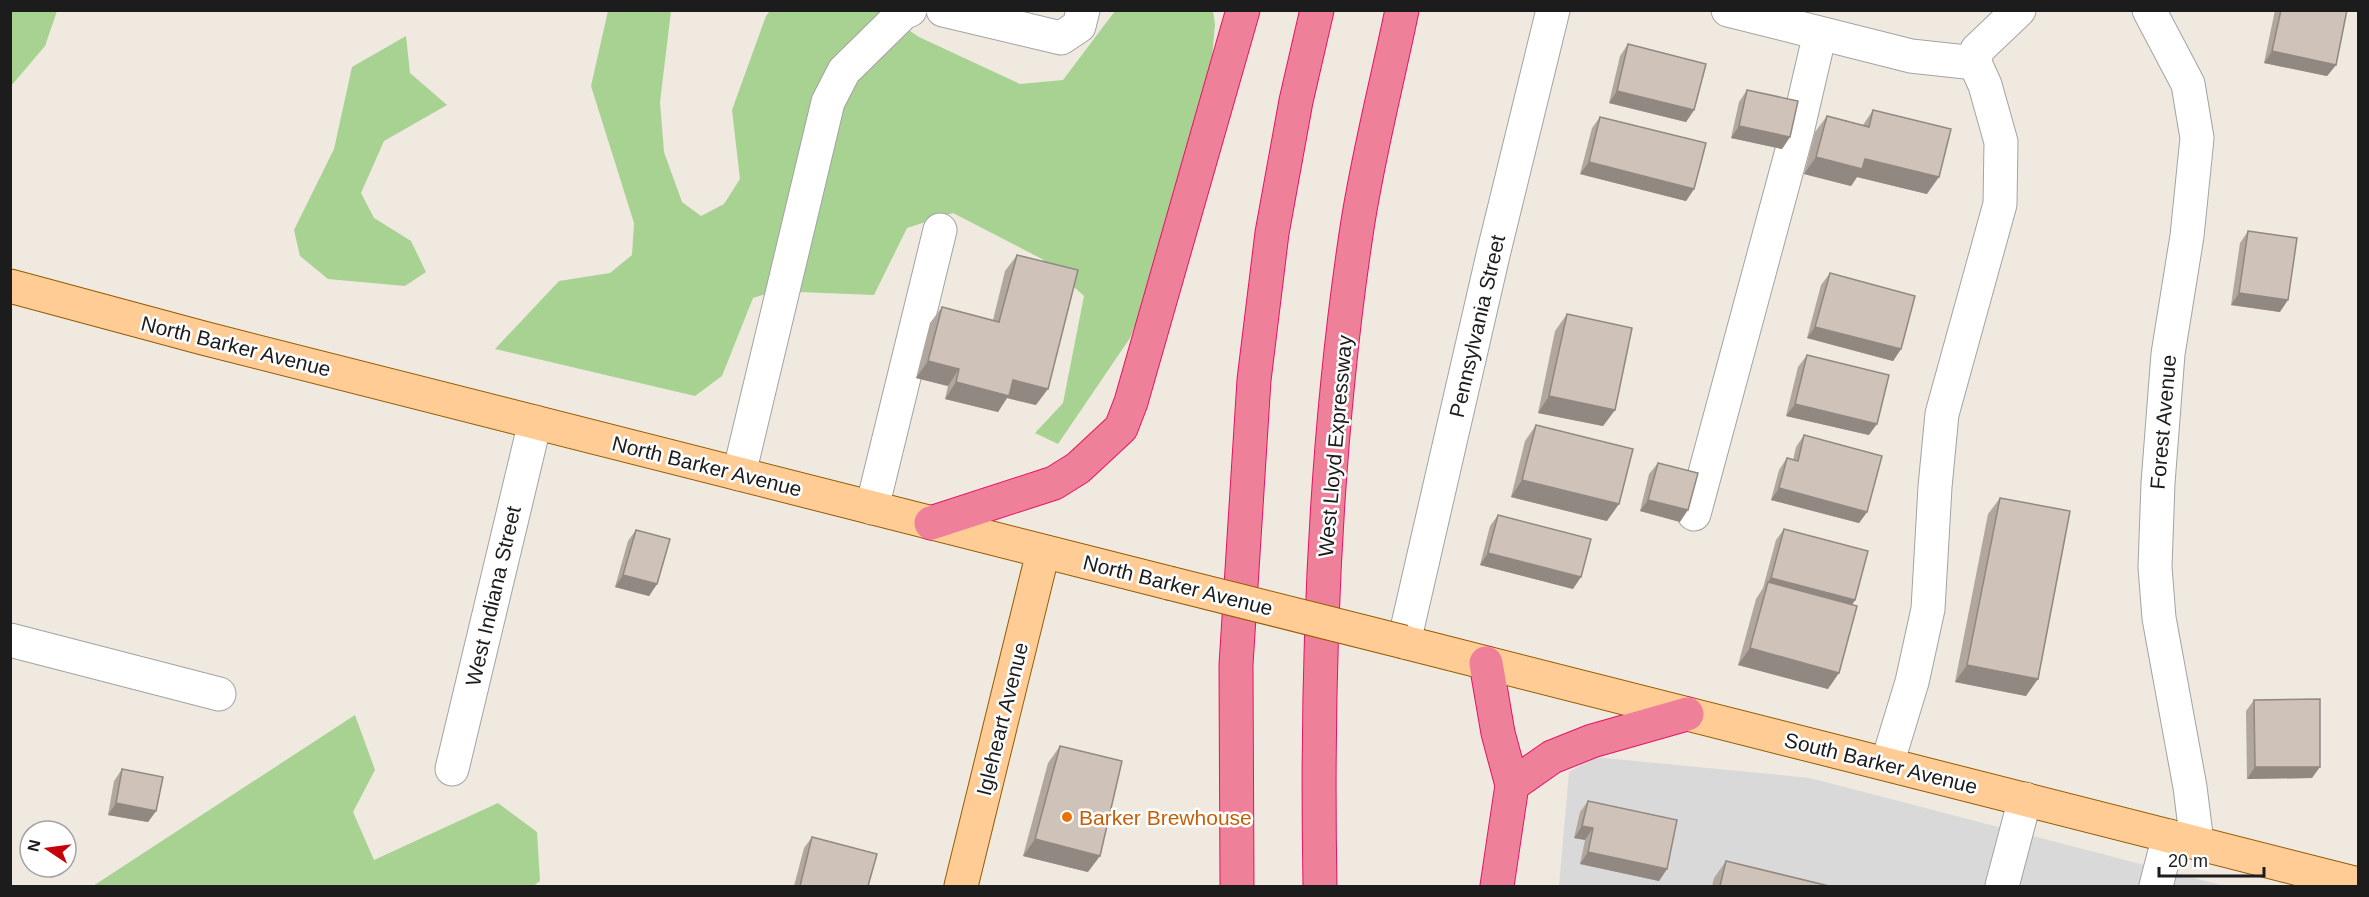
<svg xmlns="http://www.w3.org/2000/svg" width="2369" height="897" font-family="Helvetica,sans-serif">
  <rect width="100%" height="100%" fill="#efe9e0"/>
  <!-- residential -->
  <path fill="#dad9d9" d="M 1595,757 L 1810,778 L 2225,886 L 1559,886 L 1569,772 Z"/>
  <!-- forest -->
  <path fill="#a7d291" d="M 11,10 L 57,11 L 45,46 L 11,86 Z
    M 608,11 L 671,11 L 660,102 L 664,152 L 682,202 L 701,216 L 724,204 L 740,179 L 732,110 L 766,16 L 770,11 L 880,11 L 919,37 L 1020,84 L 1063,80 L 1115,11 L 1213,11 L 1215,24 L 1209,91 L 1165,253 L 1130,338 L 1058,444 L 1035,433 L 1063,403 L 1084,296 L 1042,259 L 953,213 L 907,228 L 874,295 L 775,291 L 753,298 L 722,376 L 695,396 L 495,349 L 559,281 L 610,273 L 632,255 L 634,223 L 591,86 Z
    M 406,36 L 410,73 L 447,105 L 384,141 L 361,193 L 374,218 L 411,241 L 426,272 L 405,286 L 328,279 L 300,256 L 294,230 L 334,149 L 352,67 Z
    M 355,715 L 375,770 L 353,812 L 374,860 L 498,803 L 537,832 L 540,881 L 533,886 L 93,886 Z"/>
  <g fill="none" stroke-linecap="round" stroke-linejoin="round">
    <!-- minor casing -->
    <g stroke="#a3a3a3" stroke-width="35">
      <path id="minor" d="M 943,10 L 1061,38 L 1079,26 L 1083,10
        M 1728,10 L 1911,56 L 1975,63
        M 2149,10 L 2188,84 L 2197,138 L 2187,236 L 2168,354 L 2158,483 L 2155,567 L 2159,618 L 2190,787 L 2197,843
        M 739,474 L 828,102 L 844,71 L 903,13 L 910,10
        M 872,508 L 940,230
        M 1694,514 L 1797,132 L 1820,33
        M 10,640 L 219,694
        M 1404,642 L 1493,255 L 1553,10
        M 1887,764 L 1912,682 L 1928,609 L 1935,487 L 1942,414 L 2000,204 L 2001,142 L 1985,85 L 1975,63 L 1977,50 L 2019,10
        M 452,769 L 535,422
        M 2002,886 L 2025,799
        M 2156,886 L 2169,836"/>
    </g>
    <!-- major casing -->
    <g stroke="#945b00" stroke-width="35">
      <path id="major" d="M 10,286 L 203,338 L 1169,583
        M 1404,642 L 2358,884
        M 961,886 L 1043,552"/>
    </g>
    <!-- highway casing -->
    <g stroke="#e71367" stroke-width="35">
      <path id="highway" d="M 931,523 L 1054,483 L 1078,468 L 1121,428 L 1131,402 L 1243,10
        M 1486,663 L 1498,733 L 1512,785 L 1497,886
        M 1512,785 L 1552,757 L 1592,741 L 1687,714
        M 1237,886 L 1236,665 L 1254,380 L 1272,233 L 1296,101 L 1317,10
        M 1320,886 C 1316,667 1324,445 1357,228 C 1368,155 1387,83 1402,10"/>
    </g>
    <!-- minor -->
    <use href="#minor" stroke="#fff" stroke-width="33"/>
    <!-- major -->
    <use href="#major" stroke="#ffcc95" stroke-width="33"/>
    <!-- highway -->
    <use href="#highway" stroke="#ee809a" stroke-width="33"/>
    <!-- major-bridge casing -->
    <g stroke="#945b00" stroke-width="35" stroke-linecap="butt">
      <path id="major-bridge" d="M 1169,583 L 1404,642"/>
    </g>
    <!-- major-bridge -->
    <use href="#major-bridge" stroke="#ffcc95" stroke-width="33"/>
  </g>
  <!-- wall -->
  <path fill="#b2a79f" d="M 2275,10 L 2347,10 L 2336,65 L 2327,76 L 2264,63 Z
    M 1628,44 L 1694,110 L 1686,122 L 1609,103 L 1620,56 Z
    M 1747,90 L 1790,137 L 1782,149 L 1731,138 L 1739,102 Z
    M 1873,110 L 1927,194 L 1857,177 L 1851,186 L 1804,174 L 1815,132 L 1827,116 L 1863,125 Z
    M 1600,117 L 1694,189 L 1686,201 L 1580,174 L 1592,128 Z
    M 2248,231 L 2280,312 L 2231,305 L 2240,243 Z
    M 1017,255 L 1036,405 L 1007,398 L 998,412 L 945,399 L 948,386 L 916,378 L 930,323 L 942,307 L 993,320 L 1005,271 Z
    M 1830,273 L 1901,349 L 1893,361 L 1807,338 L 1821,285 Z
    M 1567,314 L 1615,410 L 1603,426 L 1538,413 L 1555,331 Z
    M 1807,355 L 1869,435 L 1786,416 L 1798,367 Z
    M 1536,425 L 1607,521 L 1511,497 L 1525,441 Z
    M 1804,435 L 1867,512 L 1859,523 L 1771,500 L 1779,470 L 1787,458 L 1793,460 L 1796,447 Z
    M 1658,463 L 1680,522 L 1640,511 L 1649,474 Z
    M 2000,498 L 2026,696 L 1955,682 L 1988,514 Z
    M 1498,515 L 1573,589 L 1480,565 L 1490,526 Z
    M 1784,529 L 1855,600 L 1852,605 L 1828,689 L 1738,665 L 1756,599 L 1763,588 L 1776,540 Z
    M 636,530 L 657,584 L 649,596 L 615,587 L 628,541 Z
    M 2254,700 L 2312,778 L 2247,779 L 2246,711 Z
    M 1060,746 L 1088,872 L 1023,856 L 1048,763 Z
    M 122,769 L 156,811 L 148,822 L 108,815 L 114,781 Z
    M 1588,801 L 1667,869 L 1659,881 L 1580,864 L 1585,840 L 1574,838 L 1580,812 Z
    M 812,837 L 868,886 L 794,886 L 804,848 Z
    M 1726,861 L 1829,886 L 1712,886 L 1714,878 Z"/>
  <!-- shaded-wall -->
  <path fill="#918882" d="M 2272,51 L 2336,65 L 2327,76 L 2264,63 Z
    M 1617,91 L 1694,110 L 1686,122 L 1609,103 Z
    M 1739,126 L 1790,137 L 1782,149 L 1731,138 Z
    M 1816,157 L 1865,159 L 1939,177 L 1927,194 L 1857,177 L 1851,186 L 1804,174 Z
    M 1589,162 L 1694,189 L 1686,201 L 1580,174 Z
    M 2239,293 L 2288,300 L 2280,312 L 2231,305 Z
    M 1815,327 L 1901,349 L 1893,361 L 1807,338 Z
    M 928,361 L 959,369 L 948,386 L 916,378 Z
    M 1013,380 L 1048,389 L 1036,405 L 1007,398 L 998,412 L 945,399 L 956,382 Z
    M 1549,396 L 1615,410 L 1603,426 L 1538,413 Z
    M 1795,404 L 1877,424 L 1869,435 L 1786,416 Z
    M 1522,480 L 1619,504 L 1607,521 L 1511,497 Z
    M 1779,488 L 1867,512 L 1859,523 L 1771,500 Z
    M 1648,500 L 1688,510 L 1680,522 L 1640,511 Z
    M 1488,553 L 1581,577 L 1573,589 L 1480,565 Z
    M 623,575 L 657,584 L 649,596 L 615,587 Z
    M 1771,578 L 1855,600 L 1847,612 L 1767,583 Z
    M 1750,648 L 1839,673 L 1828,689 L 1738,665 Z
    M 1967,665 L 2038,679 L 2026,696 L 1955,682 Z
    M 2255,767 L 2320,767 L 2312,778 L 2247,779 Z
    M 116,803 L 156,811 L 148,822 L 108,815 Z
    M 1582,826 L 1593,828 L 1585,840 L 1574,838 Z
    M 1035,839 L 1100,856 L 1088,872 L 1023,856 Z
    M 1588,852 L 1667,869 L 1659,881 L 1580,864 Z"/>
  <!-- building -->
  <path fill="#cfc2b9" stroke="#918882" stroke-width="1.5" d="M 2281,10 L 2347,10 L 2336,65 L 2272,51 Z
    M 1628,44 L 1706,64 L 1694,110 L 1617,91 Z
    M 1747,90 L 1798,101 L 1790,137 L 1739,126 Z
    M 1873,110 L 1951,129 L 1939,177 L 1865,159 L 1862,169 L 1816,157 L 1827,116 L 1869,127 Z
    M 1600,117 L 1706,143 L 1694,189 L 1589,162 Z
    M 2248,231 L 2297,238 L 2288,300 L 2239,293 Z
    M 1017,255 L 1078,270 L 1048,389 L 1013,380 L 1009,396 L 956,382 L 959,369 L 928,361 L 942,307 L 999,322 Z
    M 1830,273 L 1915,296 L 1901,349 L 1815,327 Z
    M 1567,314 L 1632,328 L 1615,410 L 1549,396 Z
    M 1807,355 L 1889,375 L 1877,424 L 1795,404 Z
    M 1536,425 L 1633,449 L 1619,504 L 1522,480 Z
    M 1804,435 L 1882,456 L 1867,512 L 1779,488 L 1787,458 L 1798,461 Z
    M 1658,463 L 1698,473 L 1688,510 L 1648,500 Z
    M 2000,498 L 2070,511 L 2038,679 L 1967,665 Z
    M 1498,515 L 1591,539 L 1581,577 L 1488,553 Z
    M 1784,529 L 1868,551 L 1855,600 L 1771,578 Z
    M 636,530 L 670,539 L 657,584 L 623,575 Z
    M 1768,582 L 1857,606 L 1839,673 L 1750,648 Z
    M 2320,699 L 2320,767 L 2255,767 L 2254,700 Z
    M 1060,746 L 1122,761 L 1100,856 L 1035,839 Z
    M 122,769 L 163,777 L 156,811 L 116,803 Z
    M 1588,801 L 1677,820 L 1667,869 L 1588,852 L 1593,828 L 1582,826 Z
    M 812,837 L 877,854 L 868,886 L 800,886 Z
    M 1726,861 L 1829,886 L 1720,886 Z"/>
  <!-- markers -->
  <circle fill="#e8710a" stroke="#fff" stroke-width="2" cx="1067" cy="817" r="6"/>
  <g text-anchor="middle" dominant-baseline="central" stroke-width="5" stroke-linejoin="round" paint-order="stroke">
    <!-- street labels -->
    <g font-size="21" fill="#1c1c1c" stroke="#fff">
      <text transform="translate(1477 326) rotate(-77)">Pennsylvania Street</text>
      <text transform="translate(236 346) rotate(14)">North Barker Avenue</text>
      <text transform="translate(2163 422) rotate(-85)">Forest Avenue</text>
      <text transform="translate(1335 446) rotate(-85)">West Lloyd Expressway</text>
      <text transform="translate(707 466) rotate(14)">North Barker Avenue</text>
      <text transform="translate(1178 585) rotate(14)">North Barker Avenue</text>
      <text transform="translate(493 596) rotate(-77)">West Indiana Street</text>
      <text transform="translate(1002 719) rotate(-76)">Igleheart Avenue</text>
      <text transform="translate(1881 763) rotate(14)">South Barker Avenue</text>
    </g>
    <!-- food labels -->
    <g font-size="21" fill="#c56008" stroke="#fff" text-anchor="start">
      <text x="1079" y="817">Barker Brewhouse</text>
    </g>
  </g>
  <!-- border -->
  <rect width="2369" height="897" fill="none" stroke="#1c1c1c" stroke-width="24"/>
  <!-- north arrow -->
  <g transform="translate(48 849) rotate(283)"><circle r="28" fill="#ffffff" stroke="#a4a4a4" stroke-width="1.5"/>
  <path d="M0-4.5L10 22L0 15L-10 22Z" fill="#c8000a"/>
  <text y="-9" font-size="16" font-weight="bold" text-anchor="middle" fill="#1c1c1c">N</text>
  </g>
  <!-- scale -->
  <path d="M2159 867v9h105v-9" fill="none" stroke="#1c1c1c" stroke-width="3"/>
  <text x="2168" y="867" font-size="18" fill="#1c1c1c" stroke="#ffffff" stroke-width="4.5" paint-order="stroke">20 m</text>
</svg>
